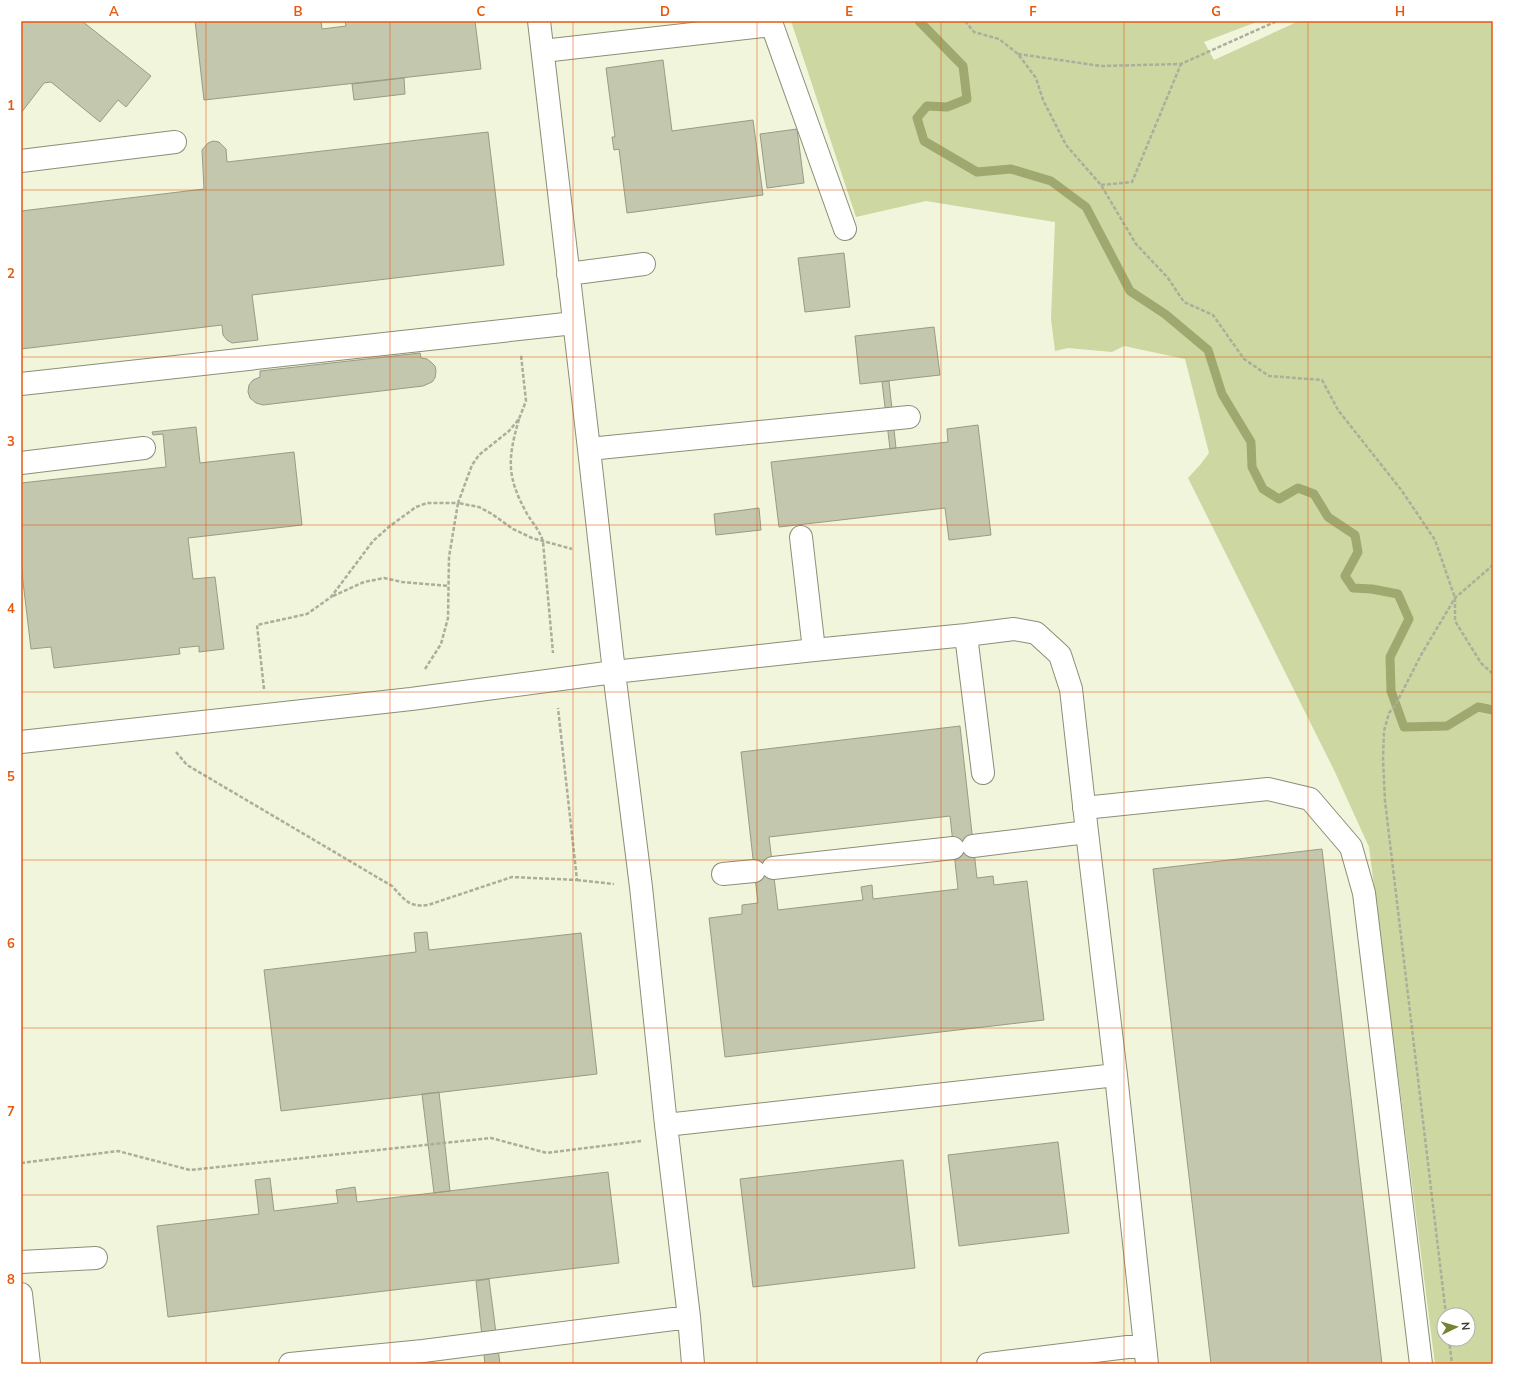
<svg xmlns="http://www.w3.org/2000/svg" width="1514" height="1385" font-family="Mulish,sans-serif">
  <rect width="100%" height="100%" fill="#f0f5dc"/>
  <!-- green -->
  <path fill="#cdd7a2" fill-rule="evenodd" d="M 791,21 L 1259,21 L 1204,42 L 1214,60 L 1299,21 L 1493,21 L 1493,1364 L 1435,1364 L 1369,847 L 1334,770 L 1188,478 L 1200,465 L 1209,453 L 1185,359 L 1124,346 L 1112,352 L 1068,348 L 1055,351 L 1051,319 L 1055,222 L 926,201 L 856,217 ZM 1444,1315 L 1468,1315 L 1468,1339 L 1444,1339 Z"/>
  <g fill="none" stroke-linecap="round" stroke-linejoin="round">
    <!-- stream -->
    <path stroke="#9ea86f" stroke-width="9" d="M 919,21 L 963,66 L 967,99 L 947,107 L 927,106 L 917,118 L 924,141 L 977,172 L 1011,169 L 1051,181 L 1086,207 L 1130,291 L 1165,314 L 1208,350 L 1222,394 L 1251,442 L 1252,467 L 1263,489 L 1279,499 L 1298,488 L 1314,494 L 1328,517 L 1355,535 L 1358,552 L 1345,576 L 1353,588 L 1372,589 L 1398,594 L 1409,619 L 1390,657 L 1391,691 L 1404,727 L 1447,726 L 1478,707 L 1493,710"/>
  </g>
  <!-- building -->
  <path fill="#c2c7ae" stroke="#979c84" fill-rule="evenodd" d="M 21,21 L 82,21 L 151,76 L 126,107 L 118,100 L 100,122 L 51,82 L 44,83 L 21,113 Z
    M 195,21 L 321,21 L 322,29 L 346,26 L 345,21 L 475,21 L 481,69 L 204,100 Z
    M 663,60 L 672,131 L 753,120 L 763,195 L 627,213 L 619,149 L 614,150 L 612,137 L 615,137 L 606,68 Z
    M 404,78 L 405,94 L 354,100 L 352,84 Z
    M 797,129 L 804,183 L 767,188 L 760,134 Z
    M 488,132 L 504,265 L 252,295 L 258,340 L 232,343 L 227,340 L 223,335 L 222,325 L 21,349 L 21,211 L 204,189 L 202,150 L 208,143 L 213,141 L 219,142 L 226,149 L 227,162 Z
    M 844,253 L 850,307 L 805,312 L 798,258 Z
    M 934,327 L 940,375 L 860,384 L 855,336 Z
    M 420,353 L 421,358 L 427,359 L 431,362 L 435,366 L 436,371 L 435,378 L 432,382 L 423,386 L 263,405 L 256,403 L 250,398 L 248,392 L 249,385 L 253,380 L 260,377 L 260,371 Z
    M 889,381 L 896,448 L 890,449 L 882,382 Z
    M 978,425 L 991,535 L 949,540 L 945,508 L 779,527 L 771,462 L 948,442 L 947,429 Z
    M 196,427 L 200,463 L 294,452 L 302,525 L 188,538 L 193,579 L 215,577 L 224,649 L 199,652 L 199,646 L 179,648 L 180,654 L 54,668 L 51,647 L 31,649 L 21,565 L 21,483 L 166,467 L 163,434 L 153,435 L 152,432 Z
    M 759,508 L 761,530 L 716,535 L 714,514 Z
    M 960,726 L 977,878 L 993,876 L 994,885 L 1027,881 L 1044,1020 L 725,1057 L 709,918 L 742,914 L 742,905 L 758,903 L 741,752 ZM 950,816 L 958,889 L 873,899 L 872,885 L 861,887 L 863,900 L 778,910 L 769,837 Z
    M 1322,849 L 1382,1364 L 1211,1364 L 1153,869 Z
    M 427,932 L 429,950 L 581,933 L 597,1074 L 281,1111 L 264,970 L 416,952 L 414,933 Z
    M 439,1092 L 450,1191 L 434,1193 L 422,1094 Z
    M 1058,1142 L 1069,1233 L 959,1246 L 948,1155 Z
    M 903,1160 L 915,1268 L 753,1287 L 740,1179 Z
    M 608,1172 L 619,1263 L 168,1317 L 157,1226 L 259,1214 L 255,1180 L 270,1178 L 274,1211 L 338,1203 L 336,1190 L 355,1187 L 357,1202 Z
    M 489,1279 L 500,1364 L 485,1364 L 476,1281 Z"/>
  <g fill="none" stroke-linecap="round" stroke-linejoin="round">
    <!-- minor casing -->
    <g stroke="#8a8f77" stroke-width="24">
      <path id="minor" d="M 539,21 L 589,449 L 909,417
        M 543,51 L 772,25 L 845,229
        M 21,161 L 175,142
        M 568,274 L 644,264
        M 21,384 L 574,323
        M 589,449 L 614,672 L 641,887 L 666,1125 L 689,1317 L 693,1364
        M 21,463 L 144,448
        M 801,537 L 814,650
        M 966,635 L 983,773
        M 21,742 L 411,699 L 614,672 L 814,650 L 966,635 L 1014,629 L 1036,633 L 1060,655 L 1071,689 L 1087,832 L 1116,1075 L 1147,1364
        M 1084,808 L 1268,789 L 1310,799 L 1351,847 L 1364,893 L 1421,1364
        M 973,846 L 1087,832
        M 773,868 L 953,848
        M 723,874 L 754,871
        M 666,1125 L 1116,1075
        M 21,1262 L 96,1258
        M 21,1294 L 29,1364
        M 290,1364 L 423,1351 L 689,1317
        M 988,1364 L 1144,1345"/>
    </g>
    <!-- path -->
    <path stroke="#aaae9b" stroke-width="2.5" stroke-dasharray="4 2" stroke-linecap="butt" d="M 965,21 L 974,32 L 999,39 L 1018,54 L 1036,78 L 1043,100 L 1066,145 L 1101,185 L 1136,244 L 1168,278 L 1184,302 L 1213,315 L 1244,359 L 1269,376 L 1322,380 L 1338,410 L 1402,491 L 1435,540 L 1455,598 L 1455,621 L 1481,663 L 1493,674
      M 1018,54 L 1101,66 L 1181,64 L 1277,21
      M 1101,185 L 1132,182 L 1181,64
      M 519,419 C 508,458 506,475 526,512 C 532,523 540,530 543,542 L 553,653
      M 333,596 L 364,582 L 384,578 L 402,582 L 449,586
      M 425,669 L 441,644 L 448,618 L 449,557 L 458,503 L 479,507 L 492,514 L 513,529 L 532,538 L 572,549
      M 264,689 L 257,625 L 307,614 L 331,597 L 373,541 L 390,526 L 416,507 L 427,503 L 458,503 L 472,465 L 479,455 L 509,431 L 519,419 L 526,401 L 521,355
      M 176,752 L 187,765 L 392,886 C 404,899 409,908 428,905 L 512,877 L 577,880 L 558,708
      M 577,880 L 614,884
      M 21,1163 L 118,1151 L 190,1170 L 491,1138 L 547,1153 L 641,1141
      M 1446,1315 L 1385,801 L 1383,759 L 1384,731 L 1389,713 L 1396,704 L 1421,655 L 1455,598 L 1493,565
      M 1449,1339 L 1452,1364"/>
    <!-- minor -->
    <use href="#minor" stroke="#fff" stroke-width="22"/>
  </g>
  <!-- grid -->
  <path fill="none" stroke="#e8590c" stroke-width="1" stroke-opacity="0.55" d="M 206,21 L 206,1364M 390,21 L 390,1364M 573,21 L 573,1364M 757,21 L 757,1364M 941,21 L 941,1364M 1124,21 L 1124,1364M 1308,21 L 1308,1364M 21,190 L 1493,190M 21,357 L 1493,357M 21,525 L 1493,525M 21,692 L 1493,692M 21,860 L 1493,860M 21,1028 L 1493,1028M 21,1195 L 1493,1195"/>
  <!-- border -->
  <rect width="1514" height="1385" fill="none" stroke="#ffffff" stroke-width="44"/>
  <!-- north arrow -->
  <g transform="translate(1456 1327) rotate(85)"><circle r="19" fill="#ffffff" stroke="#b0b1ad"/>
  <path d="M0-3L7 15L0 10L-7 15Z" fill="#778330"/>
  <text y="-6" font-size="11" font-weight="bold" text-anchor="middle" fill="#393b31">N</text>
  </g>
  <rect x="22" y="22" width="1470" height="1341" fill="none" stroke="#e8590c" stroke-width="1.5"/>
  <g font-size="13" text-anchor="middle" font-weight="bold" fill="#e8590c">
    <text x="114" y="16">A</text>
    <text x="298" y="16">B</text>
    <text x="481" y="16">C</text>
    <text x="665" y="16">D</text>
    <text x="849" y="16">E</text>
    <text x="1033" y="16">F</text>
    <text x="1216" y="16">G</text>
    <text x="1400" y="16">H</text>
    <text x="11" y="110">1</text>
    <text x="11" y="278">2</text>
    <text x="11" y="446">3</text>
    <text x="11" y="613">4</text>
    <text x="11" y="781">5</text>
    <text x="11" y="948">6</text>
    <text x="11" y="1116">7</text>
    <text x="11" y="1284">8</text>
  </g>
</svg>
